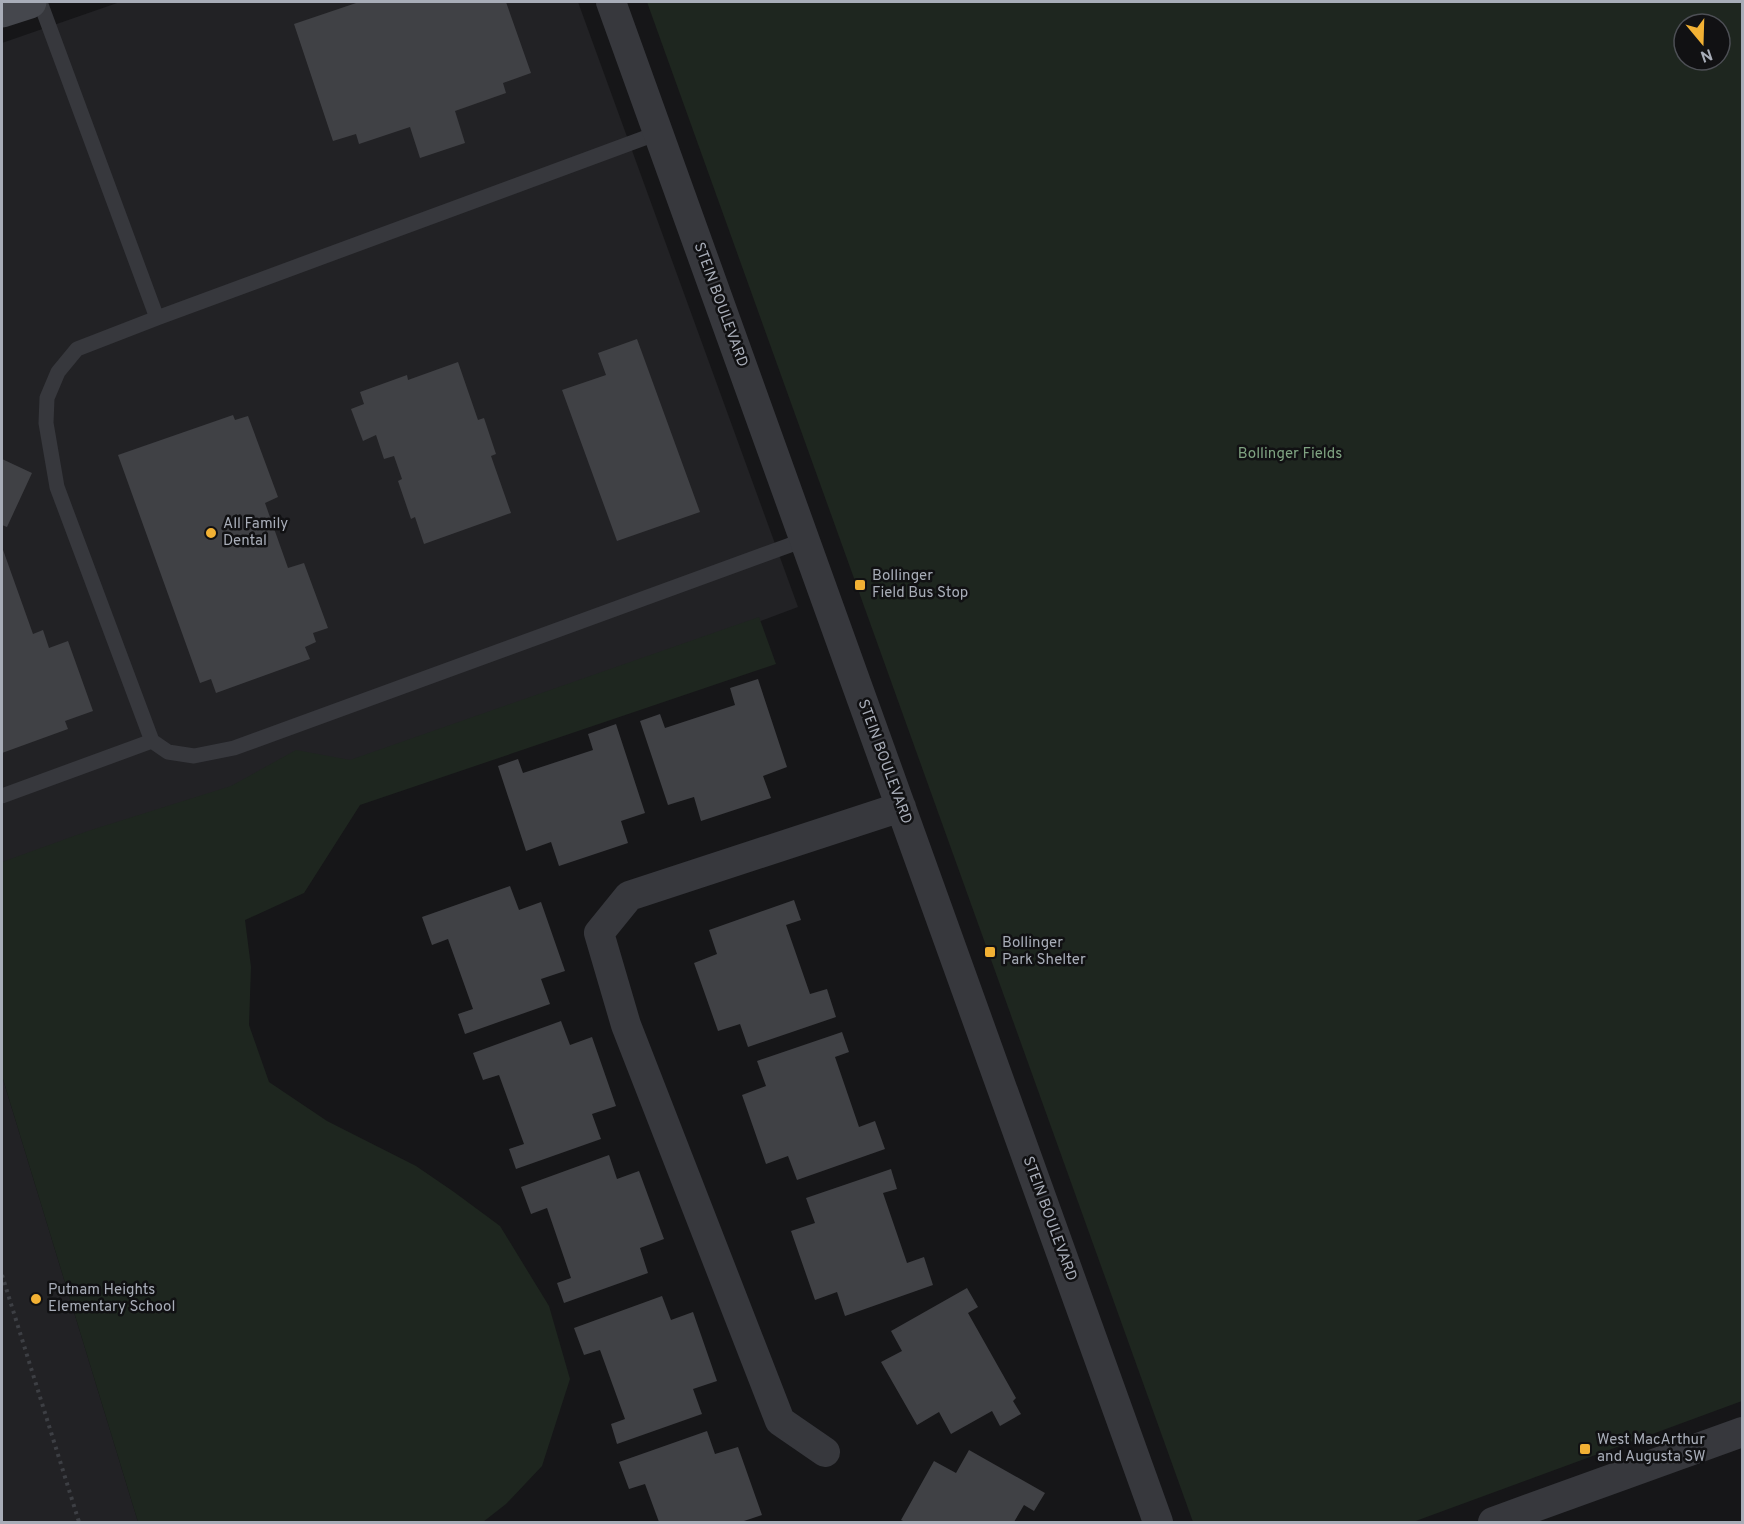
<svg xmlns="http://www.w3.org/2000/svg" width="1744" height="1524" font-family="Overpass,sans-serif">
  <rect width="100%" height="100%" fill="#161618"/>
  <!-- built -->
  <path fill="#222225" d="M 120,2 L 578,2 L 798,607 L 2,905 L 2,43 Z
    M 2,1076 L 138,1522 L 2,1522 Z"/>
  <!-- green -->
  <path fill="#1e261f" fill-rule="evenodd" d="M 647,2 L 1742,2 L 1742,1401 L 1413,1522 L 1193,1522 ZM 1684,24 L 1720,24 L 1720,60 L 1684,60 Z
    M 759,617 L 776,664 L 360,805 L 304,893 L 245,920 L 251,967 L 249,1025 L 269,1082 L 327,1121 L 416,1166 L 454,1192 L 500,1226 L 549,1306 L 570,1379 L 542,1466 L 506,1504 L 483,1522 L 138,1522 L 2,1076 L 2,862 L 88,831 L 231,786 L 296,750 L 350,760 Z"/>
  <!-- building -->
  <path fill="#404145" d="M 359,2 L 506,2 L 531,73 L 503,83 L 506,93 L 455,111 L 465,143 L 420,158 L 410,127 L 359,144 L 356,134 L 333,141 L 294,24 Z
    M 637,339 L 700,512 L 617,541 L 562,390 L 606,375 L 598,353 Z
    M 458,362 L 478,420 L 484,418 L 496,454 L 491,456 L 511,513 L 424,544 L 415,517 L 411,519 L 398,481 L 402,479 L 394,456 L 384,459 L 376,435 L 363,441 L 351,409 L 364,404 L 360,392 L 407,375 L 408,380 Z
    M 233,415 L 235,420 L 248,416 L 278,497 L 265,503 L 288,568 L 304,563 L 328,628 L 313,633 L 316,642 L 305,647 L 310,659 L 216,693 L 211,679 L 200,683 L 118,455 Z
    M 2,459 L 32,473 L 7,527 L 2,525 Z
    M 2,547 L 33,634 L 43,630 L 49,648 L 68,641 L 93,711 L 65,721 L 68,729 L 2,753 Z
    M 758,679 L 787,767 L 763,776 L 771,798 L 701,821 L 694,797 L 668,805 L 640,721 L 660,714 L 665,728 L 735,705 L 730,688 Z
    M 616,724 L 645,813 L 621,821 L 628,843 L 559,866 L 551,842 L 526,851 L 498,766 L 518,759 L 523,773 L 593,750 L 588,734 Z
    M 510,886 L 519,910 L 541,902 L 565,971 L 541,979 L 550,1004 L 465,1034 L 458,1014 L 473,1009 L 448,939 L 432,945 L 422,917 Z
    M 794,900 L 801,920 L 786,925 L 810,994 L 827,989 L 836,1017 L 748,1047 L 740,1024 L 718,1031 L 694,963 L 717,954 L 709,930 Z
    M 561,1021 L 570,1045 L 592,1037 L 616,1106 L 592,1114 L 601,1139 L 516,1169 L 509,1149 L 524,1144 L 499,1075 L 483,1080 L 473,1053 Z
    M 842,1032 L 849,1052 L 835,1057 L 859,1127 L 875,1121 L 885,1149 L 797,1180 L 788,1156 L 766,1164 L 742,1095 L 766,1086 L 757,1061 Z
    M 609,1155 L 617,1179 L 639,1171 L 664,1239 L 640,1248 L 648,1273 L 564,1303 L 557,1283 L 571,1278 L 547,1208 L 531,1214 L 521,1187 Z
    M 891,1169 L 897,1189 L 883,1193 L 907,1263 L 924,1257 L 933,1285 L 845,1316 L 837,1292 L 815,1300 L 791,1231 L 815,1223 L 806,1198 Z
    M 967,1288 L 978,1307 L 968,1313 L 1016,1398 L 1013,1401 L 1021,1414 L 1000,1426 L 992,1411 L 951,1434 L 939,1412 L 917,1425 L 881,1362 L 902,1351 L 891,1331 Z
    M 662,1296 L 671,1320 L 693,1312 L 717,1381 L 693,1389 L 702,1414 L 617,1444 L 611,1424 L 625,1419 L 600,1350 L 584,1355 L 574,1328 Z
    M 707,1431 L 715,1454 L 738,1447 L 762,1515 L 741,1522 L 659,1522 L 645,1484 L 629,1489 L 619,1462 Z
    M 969,1450 L 1045,1493 L 1034,1511 L 1024,1505 L 1014,1522 L 905,1522 L 901,1520 L 934,1461 L 956,1473 Z"/>
  <g fill="none" stroke-linecap="round" stroke-linejoin="round">
    <!-- path -->
    <path stroke="#3d3f44" stroke-width="4" stroke-dasharray="3 4.5" stroke-linecap="butt" d="M 2,1275 L 79,1522"/>
    <!-- lane -->
    <path stroke="#37383d" stroke-width="15" d="M 40,2 L 157,318 L 658,133
      M 157,318 L 77,349 L 58,372 L 47,398 L 46,423 L 57,487 L 152,741 L 168,752 L 194,756 L 234,748 L 804,540
      M 2,796 L 152,741"/>
    <!-- street -->
    <path stroke="#37383d" stroke-width="30" d="M 611,2 L 1158,1522
      M 825,1452 L 780,1421 L 626,1025 L 599,933 L 629,896 L 901,807
      M 1493,1522 L 1742,1432"/>
    <!-- secondary -->
    <path stroke="#45474d" stroke-width="33" d="M 2,11 L 30,2"/>
  </g>
  <!-- markers -->
  <g fill="#f2b134" stroke="#111113" stroke-width="2">
    <circle cx="211" cy="533" r="6"/>
    <rect x="854" y="579" width="12" height="12" rx="3"/>
    <rect x="984" y="946" width="12" height="12" rx="3"/>
    <circle cx="36" cy="1299" r="6"/>
    <rect x="1579" y="1443" width="12" height="12" rx="3"/>
  </g>
  <g text-anchor="middle" dominant-baseline="central" stroke-width="5" stroke-linejoin="round" paint-order="stroke">
    <!-- street labels -->
    <g font-size="15" fill="#a8adb8" stroke="#111113">
      <text transform="translate(720 305) rotate(70)">STEIN BOULEVARD</text>
      <text transform="translate(884 762) rotate(70)">STEIN BOULEVARD</text>
      <text transform="translate(1049 1219) rotate(70)">STEIN BOULEVARD</text>
    </g>
    <!-- park labels -->
    <g font-size="15" fill="#7fa381" stroke="#111113">
      <text x="1290" y="454">Bollinger Fields</text>
    </g>
    <!-- poi labels -->
    <g font-size="15" fill="#a8adb8" stroke="#111113" text-anchor="start">
      <text x="223" y="524">All Family<tspan x="223" dy="17">Dental</tspan></text>
      <text x="872" y="576">Bollinger<tspan x="872" dy="17">Field Bus Stop</tspan></text>
      <text x="1002" y="943">Bollinger<tspan x="1002" dy="17">Park Shelter</tspan></text>
      <text x="48" y="1290">Putnam Heights<tspan x="48" dy="17">Elementary School</tspan></text>
      <text x="1597" y="1440">West MacArthur<tspan x="1597" dy="17">and Augusta SW</tspan></text>
    </g>
  </g>
  <!-- border -->
  <rect width="1744" height="1524" fill="none" stroke="#a8adb8" stroke-width="6"/>
  <!-- north arrow -->
  <g transform="translate(1702 42) rotate(161)"><circle r="28" fill="#111113" stroke="#4d4f55" stroke-width="1.5"/>
  <path d="M0-4.5L10 22L0 15L-10 22Z" fill="#f2b134"/>
  <text y="-9" font-size="16" font-weight="bold" text-anchor="middle" fill="#a8adb8">N</text>
  </g>
</svg>
